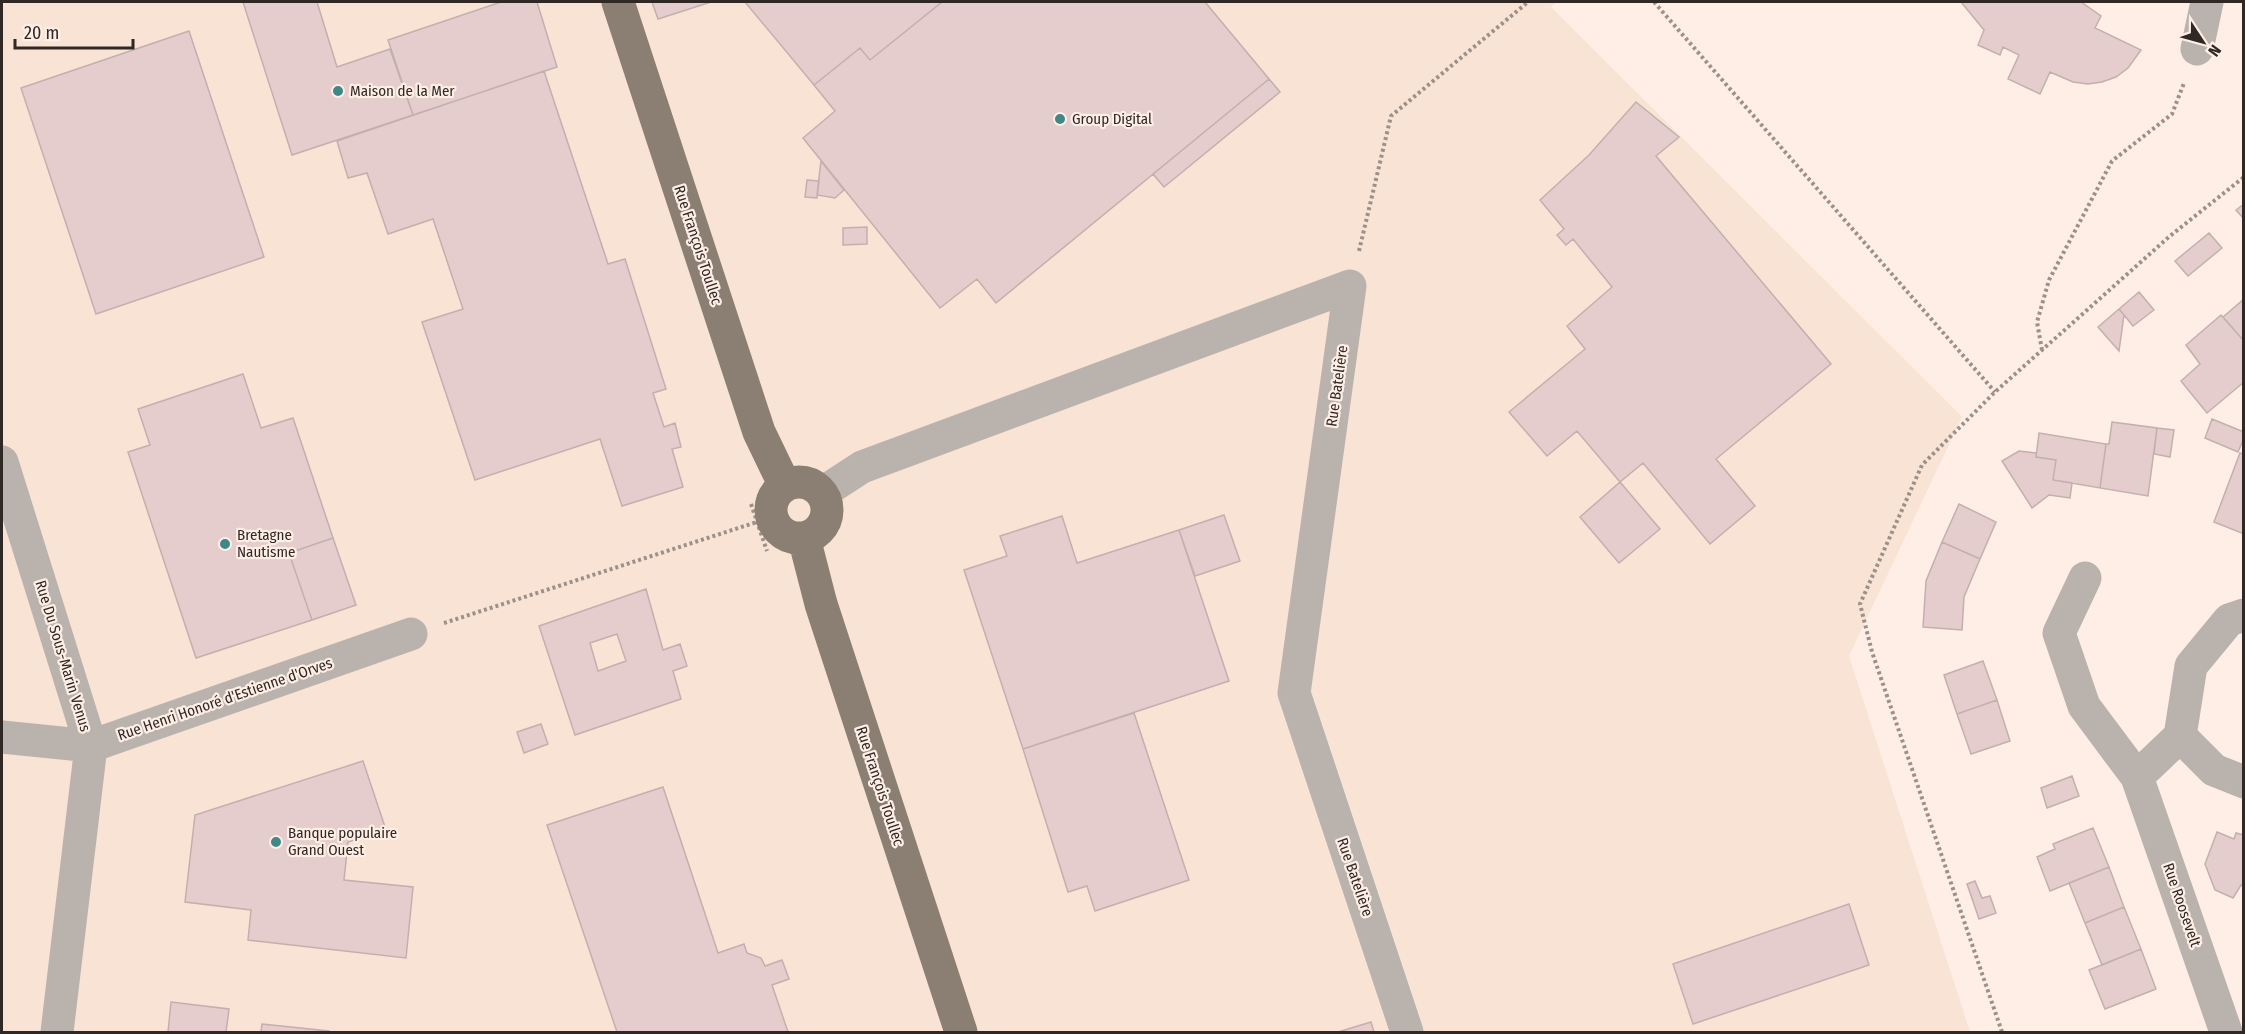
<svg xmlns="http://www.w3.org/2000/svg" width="2245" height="1034" font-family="'Fira Sans Condensed',sans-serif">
  <rect width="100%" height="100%" fill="#feeee6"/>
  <!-- industrial -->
  <path fill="#f8e3d4" d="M 2,2 L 1556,2 L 1551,7 L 1962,417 L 1849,656 L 1970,1032 L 2,1032 Z"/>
  <!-- building -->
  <path fill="#e4cdcc" stroke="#c5afae" stroke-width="1.5" fill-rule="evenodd" d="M 243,2 L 317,2 L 337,67 L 390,49 L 413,115 L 292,155 Z
    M 501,2 L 537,2 L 557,67 L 413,115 L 388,40 Z
    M 652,2 L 711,2 L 658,19 Z
    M 745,2 L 942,2 L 870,60 L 860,48 L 814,85 Z
    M 942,2 L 1205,2 L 1269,79 L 996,303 L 977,279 L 940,308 L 803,138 L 835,111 L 814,85 L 860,48 L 870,60 Z
    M 1961,2 L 2081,2 L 2101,16 L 2095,28 L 2141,50 L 2128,68 L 2116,77 L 2102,82 L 2088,84 L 2073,82 L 2050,72 L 2040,94 L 2008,79 L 2019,55 L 2003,47 L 2000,55 L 1978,45 L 1984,30 Z
    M 189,31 L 264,257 L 96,314 L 21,88 Z
    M 544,71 L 608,264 L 625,259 L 666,389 L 653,393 L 664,427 L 675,423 L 681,447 L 672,449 L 683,487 L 622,506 L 600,439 L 475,480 L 422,322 L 463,309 L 433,219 L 388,234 L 367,173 L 348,178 L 337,141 Z
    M 1269,79 L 1280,92 L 1164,187 L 1153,174 Z
    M 1636,102 L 1679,137 L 1656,156 L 1831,364 L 1716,459 L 1755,506 L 1710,544 L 1643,463 L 1620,482 L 1577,431 L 1547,456 L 1509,412 L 1585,349 L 1567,326 L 1612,287 L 1573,239 L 1566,245 L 1557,235 L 1564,229 L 1540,200 L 1589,155 Z
    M 821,161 L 844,190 L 835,198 L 817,195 Z
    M 807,180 L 819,181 L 817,198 L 805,197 Z
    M 2244,204 L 2244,219 L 2236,210 Z
    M 867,227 L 867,244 L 843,245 L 843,228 Z
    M 2209,233 L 2222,248 L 2188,276 L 2175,261 Z
    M 2139,292 L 2154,310 L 2133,326 L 2119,309 Z
    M 2244,299 L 2244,341 L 2223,317 Z
    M 2119,309 L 2124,315 L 2119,351 L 2098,327 Z
    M 2221,315 L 2244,341 L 2244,382 L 2207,413 L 2181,381 L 2200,364 L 2186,345 Z
    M 243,374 L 261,428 L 293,418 L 333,538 L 289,553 L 312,620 L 196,658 L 128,452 L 150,445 L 138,409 Z
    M 2212,419 L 2244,432 L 2244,438 L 2238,452 L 2205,438 Z
    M 2112,422 L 2157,428 L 2148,496 L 2100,488 L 2106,444 L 2109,444 Z
    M 2157,428 L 2174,430 L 2170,457 L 2154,454 Z
    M 2039,433 L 2106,444 L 2100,488 L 2053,480 L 2056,460 L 2036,457 Z
    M 2019,451 L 2036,453 L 2036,457 L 2056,460 L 2053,480 L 2072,483 L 2070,498 L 2049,495 L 2032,508 L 2002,461 Z
    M 2240,453 L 2244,454 L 2244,534 L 2214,522 Z
    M 1620,482 L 1660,529 L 1619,563 L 1580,517 Z
    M 1959,504 L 1996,522 L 1980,559 L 1942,542 Z
    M 1224,515 L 1240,561 L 1195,576 L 1179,530 Z
    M 1062,516 L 1077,563 L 1179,530 L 1229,681 L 1023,749 L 964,570 L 1007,556 L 1000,536 Z
    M 333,538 L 356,605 L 312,620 L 289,553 Z
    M 1942,542 L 1980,559 L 1964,597 L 1962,630 L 1923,627 L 1926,581 Z
    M 646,589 L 663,650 L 680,644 L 687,666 L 673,671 L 681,699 L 575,735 L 539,626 ZM 617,634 L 626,661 L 598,671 L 590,643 Z
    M 1983,661 L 1997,700 L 1957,714 L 1944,675 Z
    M 1997,700 L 2010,741 L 1971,754 L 1957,714 Z
    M 1134,713 L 1189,880 L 1095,911 L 1087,886 L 1068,892 L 1023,749 Z
    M 541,724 L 548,744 L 524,753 L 517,732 Z
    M 363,761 L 386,830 L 348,842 L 344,880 L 413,887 L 406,958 L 248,940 L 251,910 L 185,902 L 195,815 Z
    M 2072,776 L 2079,796 L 2047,808 L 2041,788 Z
    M 663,787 L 718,953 L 744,944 L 747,953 L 761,958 L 765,966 L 782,960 L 789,979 L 772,985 L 788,1032 L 617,1032 L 547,825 Z
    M 2093,828 L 2109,867 L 2050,891 L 2037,857 L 2055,849 L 2053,844 Z
    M 2217,832 L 2234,839 L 2236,833 L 2244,835 L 2244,886 L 2241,885 L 2233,898 L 2215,890 L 2205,864 Z
    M 2109,867 L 2124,907 L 2085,923 L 2069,883 Z
    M 1975,881 L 1982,898 L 1990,896 L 1996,913 L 1979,919 L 1967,884 Z
    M 1849,904 L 1869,965 L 1693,1024 L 1673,964 Z
    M 2124,907 L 2141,949 L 2102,965 L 2085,923 Z
    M 2141,949 L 2156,989 L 2105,1009 L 2089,970 Z
    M 171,1002 L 229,1009 L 226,1032 L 168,1032 Z
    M 1371,1022 L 1374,1032 L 1338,1032 Z
    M 262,1024 L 329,1031 L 329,1032 L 261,1032 Z"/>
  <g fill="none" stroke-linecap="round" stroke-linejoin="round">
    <!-- path -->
    <path stroke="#9c908a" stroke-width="4" stroke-dasharray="3 3" stroke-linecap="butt" d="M 1654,2 L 1995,392
      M 1359,251 L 1391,116 L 1528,2
      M 2042,350 L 2037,322 L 2049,280 L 2112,161 L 2172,114 L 2184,83
      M 751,504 L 767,551
      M 444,623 L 757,522
      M 2002,1032 L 1872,652 L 1860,604 L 1922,465 L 1995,392 L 2170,236 L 2244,177"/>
    <!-- minor -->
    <path stroke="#bab3ad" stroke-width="33" d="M 2197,49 L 2207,2
      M 2,462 L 91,746 L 57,1032
      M 822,493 L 862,467 L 1350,286 L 1294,693 L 1407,1032
      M 2085,578 L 2059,633 L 2084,706 L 2137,777 L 2226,1032
      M 2244,615 L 2229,620 L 2191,666 L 2180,736 L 2214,770 L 2244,782
      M 2,737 L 91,746 L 411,634
      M 2137,777 L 2180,736"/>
    <!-- major -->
    <path stroke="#8b7f74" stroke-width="33" d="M 618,2 L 759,432 L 785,486
      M771 510a28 28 0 1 1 56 0a28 28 0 1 1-56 0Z
      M 804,538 L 821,604 L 961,1032"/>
  </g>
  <!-- markers -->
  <g fill="#408885" stroke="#feeee6" stroke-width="2">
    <circle cx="338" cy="91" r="6"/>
    <circle cx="1060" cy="119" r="6"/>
    <circle cx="225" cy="544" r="6"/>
    <circle cx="276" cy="842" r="6"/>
  </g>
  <g text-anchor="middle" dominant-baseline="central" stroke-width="4.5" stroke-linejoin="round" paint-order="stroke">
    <!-- poi labels -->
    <g font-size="15" fill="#302825" stroke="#feeee6" text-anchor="start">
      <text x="350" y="91">Maison de la Mer</text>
      <text x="1072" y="119">Group Digital</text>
      <text x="237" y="535">Bretagne<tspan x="237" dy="17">Nautisme</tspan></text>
      <text x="288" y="833">Banque populaire<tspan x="288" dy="17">Grand Ouest</tspan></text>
    </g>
    <!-- street labels -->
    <g font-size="15" fill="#302825" stroke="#feeee6">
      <text transform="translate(698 245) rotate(72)">Rue François Toullec</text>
      <text transform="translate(1337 386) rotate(-82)">Rue Batelière</text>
      <text transform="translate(63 656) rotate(73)">Rue Du Sous-Marin Venus</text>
      <text transform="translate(225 699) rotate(-19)">Rue Henri Honoré d'Estienne d'Orves</text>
      <text transform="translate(880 786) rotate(72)">Rue François Toullec</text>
      <text transform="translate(1355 877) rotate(71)">Rue Batelière</text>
      <text transform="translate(2182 905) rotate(71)">Rue Roosevelt</text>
    </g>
  </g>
  <!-- border -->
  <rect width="2245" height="1034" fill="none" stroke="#302825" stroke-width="6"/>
  <!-- north arrow -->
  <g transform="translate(2203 42) rotate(126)" stroke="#feeee6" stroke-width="4.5" paint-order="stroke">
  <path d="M0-4.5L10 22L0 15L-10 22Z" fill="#302825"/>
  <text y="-9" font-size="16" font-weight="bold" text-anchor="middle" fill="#302825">N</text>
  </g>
  <!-- scale -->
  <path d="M15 39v9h118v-9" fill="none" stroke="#302825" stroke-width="3"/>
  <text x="24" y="39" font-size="18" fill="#302825" stroke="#feeee6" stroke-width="4.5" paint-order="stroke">20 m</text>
</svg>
